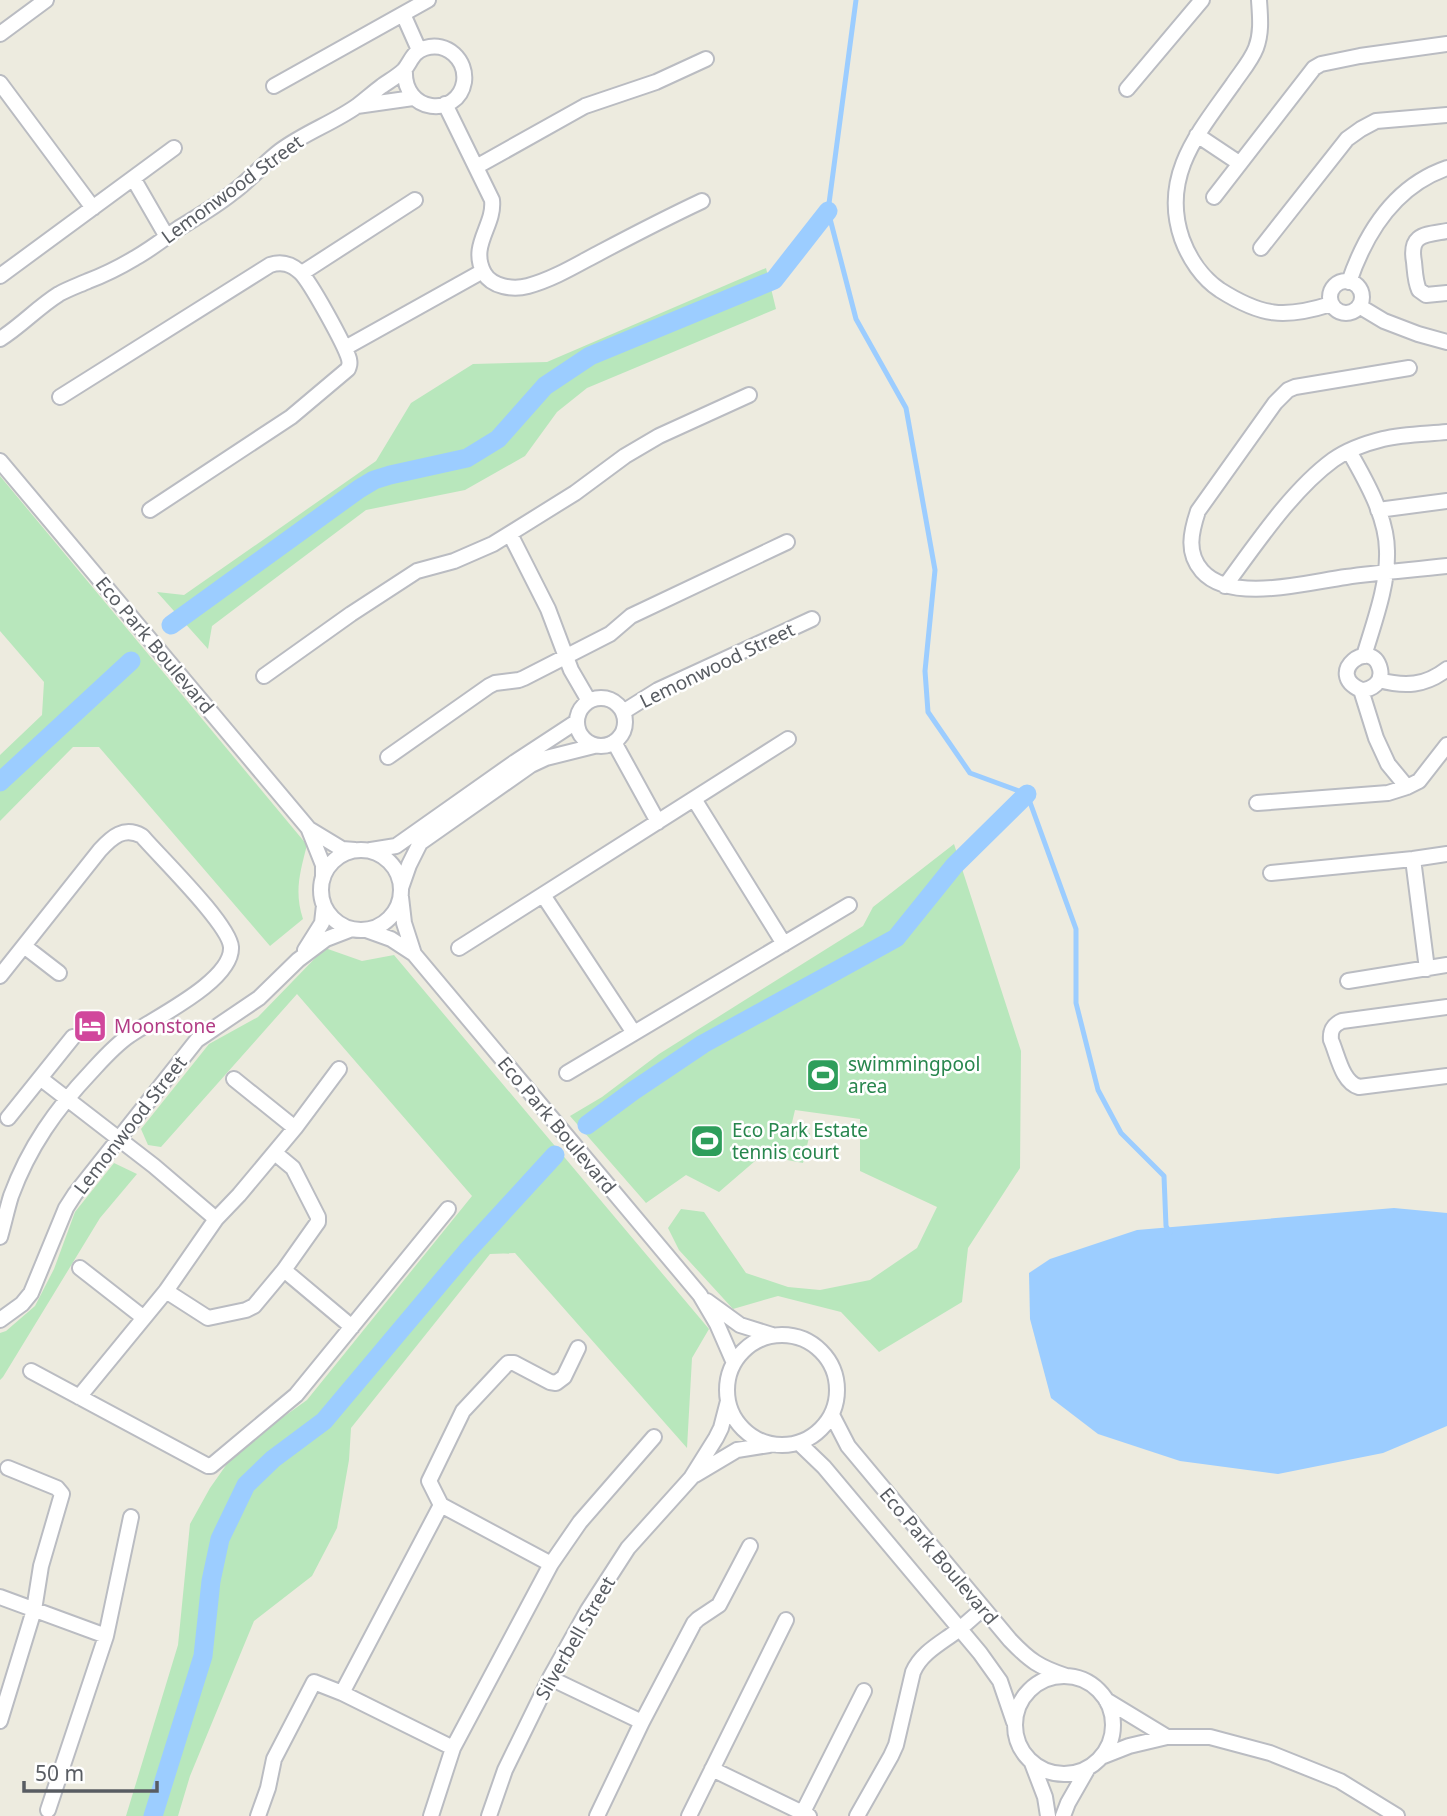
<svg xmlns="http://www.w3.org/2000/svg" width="1447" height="1816" font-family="'Noto Sans',sans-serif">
  <rect width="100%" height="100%" fill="#edebdf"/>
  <!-- green -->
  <path fill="#b8e7bc" d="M 766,268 L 776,309 L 587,388 L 557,412 L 525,456 L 465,490 L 366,510 L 212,626 L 208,649 L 157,592 L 184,595 L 376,461 L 411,403 L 473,364 L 547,362 Z
    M 0,476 L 307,845 C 300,872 294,892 303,919 L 270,946 L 99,747 L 73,747 L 0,821 L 0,755 L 42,715 L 44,682 L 0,631 Z
    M 954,844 L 1021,1051 L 1020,1168 L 968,1248 L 962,1302 L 879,1352 L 841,1312 L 778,1296 L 733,1309 L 679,1250 L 668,1228 L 681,1209 L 704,1212 L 746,1273 L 788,1287 L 820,1290 L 870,1280 L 917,1248 L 937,1207 L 860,1171 L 860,1119 L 795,1110 L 790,1131 L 810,1133 L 803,1163 L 760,1155 L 755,1161 L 719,1192 L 686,1175 L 646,1203 L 570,1116 L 602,1097 L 659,1054 L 863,926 L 873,907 Z
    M 325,948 L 362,961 L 394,955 L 709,1329 L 692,1358 L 687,1448 L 515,1253 L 490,1254 L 351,1428 L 349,1460 L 337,1528 L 312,1576 L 254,1621 L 190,1776 L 178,1816 L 126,1816 L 178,1645 L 190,1524 L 210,1488 L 236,1451 L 307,1400 L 472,1196 L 297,994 L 161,1147 L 148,1145 L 141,1129 L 209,1044 L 258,1017 Z
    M 114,1163 L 137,1174 L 100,1218 L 3,1377 L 0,1380 L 0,1333 L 6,1331 L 35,1306 L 54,1269 L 75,1212 Z"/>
  <!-- water -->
  <path fill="#9ccdff" d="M 1394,1208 L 1447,1213 L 1447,1426 L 1383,1453 L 1278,1474 L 1180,1461 L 1098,1434 L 1051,1398 L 1030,1319 L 1029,1273 L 1050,1259 L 1137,1230 Z"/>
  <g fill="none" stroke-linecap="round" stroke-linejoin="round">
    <!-- stream -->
    <path stroke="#9ccdff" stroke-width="5" d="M 856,0 L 828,211 L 856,319 L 906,408 L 935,570 L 925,671 L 928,712 L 970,773 L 1027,794 L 1076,929 L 1076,1003 L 1098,1090 L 1121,1133 L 1164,1176 L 1166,1226 L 1170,1233"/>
    <!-- canal -->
    <path stroke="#9ccdff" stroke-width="19" d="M 171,625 L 359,489 L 374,480 L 390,475 L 467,458 L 498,439 L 545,386 L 590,356 L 774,280 L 828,211
      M 0,782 L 131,661
      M 587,1125 L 633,1091 L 703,1044 L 896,938 L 954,866 L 1027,794
      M 153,1816 L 203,1656 L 211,1581 L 220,1539 L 246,1485 L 273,1459 L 324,1421 L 467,1251 L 555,1155"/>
    <!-- minor casing -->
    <g stroke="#babcc2" stroke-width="18">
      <path id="minor" d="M 1259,0 C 1260,16 1262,32 1256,48 C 1251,61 1241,72 1233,84 C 1199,132 1160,176 1182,239 C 1189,258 1202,278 1220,290 C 1261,316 1284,319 1331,304
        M 403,14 L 419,50
        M 0,34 L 46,0
        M 0,83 L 93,208
        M 274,86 L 428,0
        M 1127,89 L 1202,0
        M 445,104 L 492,200 C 495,226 469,245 484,273 C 492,287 513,290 528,286 C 554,279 578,264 601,252 C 635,234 668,217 702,201
        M 357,106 L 413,98
        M 1197,135 L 1239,163
        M 476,167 L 585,106 L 656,82 L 706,59
        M 133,178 L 167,237
        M 1214,197 L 1314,68 L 1321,64 L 1360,56 L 1447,44
        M 1447,231 C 1424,235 1409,234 1414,262 C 1415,271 1415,281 1419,290 L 1426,295 L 1447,293
        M 1261,248 L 1347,139 L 1361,129 L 1376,121 L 1447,115
        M 302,273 L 415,200
        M 0,276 L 174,148
        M1330 297a16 16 0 1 1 32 0a16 16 0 1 1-32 0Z
        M 1349,282 C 1366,232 1395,186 1447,168
        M 1359,306 L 1384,321 L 1418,334 L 1447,342
        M 0,339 C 21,326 38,307 59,294 C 68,289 79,285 88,281 C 104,275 120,267 135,258 C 151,249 165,238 179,228 C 197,217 216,206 232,193 C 249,181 263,164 280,151 C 304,133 333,123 357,106 C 366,99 374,92 382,86 C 389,81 398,76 404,70 C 411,62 412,52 425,48 C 447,41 467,60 464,82 C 458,118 402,114 405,69
        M 345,348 L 483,271
        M 1409,368 L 1295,387 L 1288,390 L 1275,403 L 1198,511 C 1191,532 1186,553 1202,571 C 1231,604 1308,582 1346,577 C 1380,572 1413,570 1447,566
        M 60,397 L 270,265 C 282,261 291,264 300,272 C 310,281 345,345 349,359 C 350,365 350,363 348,369 L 291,417 L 150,510
        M 1349,451 C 1365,479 1387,517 1387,551 C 1388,586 1374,622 1364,656
        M 0,461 L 309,829 L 342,849 L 355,850
        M 1378,510 L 1447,501
        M 510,534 L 548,609 L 571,670 L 589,701
        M 1225,586 C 1256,544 1292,490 1333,460 C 1347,450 1367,443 1383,439 C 1403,434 1426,434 1447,432
        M 264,676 L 351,614 L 417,571 L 454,561 L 493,544 L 575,493 L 625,456 L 659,436 L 749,395
        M 1379,680 C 1405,687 1425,686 1447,669
        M 1361,690 C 1372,690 1383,682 1380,669 C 1372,636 1323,673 1361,690 L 1376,738 L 1388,764 L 1407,787
        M577 722a24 24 0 1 1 48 0a24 24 0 1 1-48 0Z
        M 623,712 L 658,690 L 812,619
        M 614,742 L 658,822
        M 388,757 L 489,686 L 495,683 L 519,680 L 524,678 L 610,634 L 631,616 L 787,542
        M 694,799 L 784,944
        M 1257,803 L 1388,793 L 1407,787 L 1419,781 L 1447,745
        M 309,830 L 323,865 L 323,877
        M 371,850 L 396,846 L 515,762 L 576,722
        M321 890a40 40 0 1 1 80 0a40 40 0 1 1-80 0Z
        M 1413,859 L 1427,969
        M 1271,873 L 1413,859 L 1447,854
        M 401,888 L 409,865 L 420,843 L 531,765 L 546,758 L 594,746
        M 543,895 L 634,1033
        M 401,897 L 404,923 L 414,954
        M 366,930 L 391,939 L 414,954 L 700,1295 L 717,1324 L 734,1363
        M 24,946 L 59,973
        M 459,948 L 788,739
        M 305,950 L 322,923 L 324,905
        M 0,976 L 100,850 C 112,837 124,826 142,836 C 160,857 229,924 231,947 C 233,981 154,1018 130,1035 C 115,1045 103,1059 91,1072 C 56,1109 29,1147 11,1196 C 7,1209 4,1223 0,1237
        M 1348,981 L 1447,965
        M 1447,1007 L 1342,1021 C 1333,1025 1330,1030 1331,1040 C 1338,1056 1342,1082 1359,1087 L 1447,1076
        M 567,1073 L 849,905
        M 40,1078 L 154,1166 L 216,1219
        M 8,1118 L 73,1037
        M 295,1128 L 339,1069
        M 80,1268 L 144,1318
        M 284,1270 L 352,1327
        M 166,1291 L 208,1318 L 246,1310 L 254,1306 L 284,1270 L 318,1222 L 318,1217 L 293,1168 L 275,1153
        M 707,1301 L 740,1325 L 772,1335
        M 0,1320 L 22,1304 L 31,1293 L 66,1208 L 75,1194 L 197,1040 L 259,998 L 298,960 L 326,939 L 352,929
        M727 1390a55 55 0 1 1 110 0a55 55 0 1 1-110 0Z
        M 31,1371 L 208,1466 L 211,1466 L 296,1395 L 448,1209
        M 79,1397 L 166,1291 L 216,1219 L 239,1195 L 295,1128 L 234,1079
        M 832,1415 L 848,1446 L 1010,1640 C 1030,1661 1039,1667 1066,1676
        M 799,1443 L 824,1467 L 980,1653 L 1000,1681 L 1014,1722
        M 695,1475 L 737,1450 L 769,1445
        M 551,1564 L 441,1505 L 429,1481 L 463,1411 L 505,1366 L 508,1363 L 514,1363 L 550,1382 L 556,1383 L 564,1377 L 578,1348
        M 0,1597 L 106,1636 L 48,1810
        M 106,1636 L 131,1517
        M1015 1725a49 49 0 1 1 98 0a49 49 0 1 1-98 0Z
        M 550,1678 L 642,1722
        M 342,1693 L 441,1505
        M 1106,1700 L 1167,1737
        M 0,1721 L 34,1610 L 41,1566 L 62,1494 L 57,1488 L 8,1468
        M 1101,1757 L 1129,1746 L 1167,1737 L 1210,1737 L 1270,1753 L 1340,1781 L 1397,1816
        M 1032,1763 L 1045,1797 L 1048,1816
        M 712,1769 L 809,1816
        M 258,1816 L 268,1788 L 274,1759 L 314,1682 L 342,1693 L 453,1748
        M 431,1816 L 453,1748 L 551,1564 L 580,1522 L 654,1437
        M 489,1816 L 505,1770 L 550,1678 L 588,1610 L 628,1548 L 691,1478 L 716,1438 L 721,1428 L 728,1401
        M 597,1816 L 642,1722 L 694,1623 L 698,1619 L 719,1605 L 750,1546
        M 689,1816 L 786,1620
        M 801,1816 L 864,1691
        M 857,1816 L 891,1756 L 896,1745 L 913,1672 C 921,1653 941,1643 957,1631 C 966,1624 974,1616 983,1609
        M 1063,1816 L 1068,1803 L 1088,1768"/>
    </g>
    <!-- minor -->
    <use href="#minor" stroke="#fff" stroke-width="14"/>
  </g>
  <!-- icons -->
  <defs>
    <g id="hotel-square" transform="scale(1.75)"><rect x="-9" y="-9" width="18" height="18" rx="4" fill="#d1479c" stroke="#fff"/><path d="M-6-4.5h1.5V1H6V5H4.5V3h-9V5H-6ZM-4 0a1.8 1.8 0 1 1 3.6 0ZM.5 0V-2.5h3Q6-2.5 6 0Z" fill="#fff"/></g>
    <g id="stadium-square" transform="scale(1.75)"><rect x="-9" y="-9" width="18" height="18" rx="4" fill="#2e9e5b" stroke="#fff"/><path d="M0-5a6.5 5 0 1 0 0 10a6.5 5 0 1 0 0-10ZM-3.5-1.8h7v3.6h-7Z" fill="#fff"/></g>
  </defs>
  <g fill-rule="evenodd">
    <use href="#hotel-square" x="90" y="1026"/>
    <use href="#stadium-square" x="823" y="1075"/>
    <use href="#stadium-square" x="707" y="1141"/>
  </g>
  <g text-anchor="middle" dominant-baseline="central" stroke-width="5" stroke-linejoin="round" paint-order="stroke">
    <!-- street labels -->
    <g font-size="19" fill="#585c62" stroke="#fff">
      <text transform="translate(232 189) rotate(-36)">Lemonwood Street</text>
      <text transform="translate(155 645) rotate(50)">Eco Park Boulevard</text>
      <text transform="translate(717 665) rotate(-26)">Lemonwood Street</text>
      <text transform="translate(130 1125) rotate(-52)">Lemonwood Street</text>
      <text transform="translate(557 1125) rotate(50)">Eco Park Boulevard</text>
      <text transform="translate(939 1556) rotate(50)">Eco Park Boulevard</text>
      <text transform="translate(575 1638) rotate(-60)">Silverbell Street</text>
    </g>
    <!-- hotel labels -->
    <g font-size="19" fill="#b23c85" stroke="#fff" text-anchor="start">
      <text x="114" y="1026">Moonstone</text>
    </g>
    <!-- leisure labels -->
    <g font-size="19" fill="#27864d" stroke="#fff" text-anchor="start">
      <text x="848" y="1064">swimmingpool<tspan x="848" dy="22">area</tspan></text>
      <text x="732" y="1130">Eco Park Estate<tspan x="732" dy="22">tennis court</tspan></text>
    </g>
  </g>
  <!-- scale -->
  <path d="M24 1781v10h133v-10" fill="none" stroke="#585c62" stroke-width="3.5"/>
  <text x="35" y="1781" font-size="21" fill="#585c62" stroke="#ffffff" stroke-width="5" paint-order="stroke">50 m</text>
</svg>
